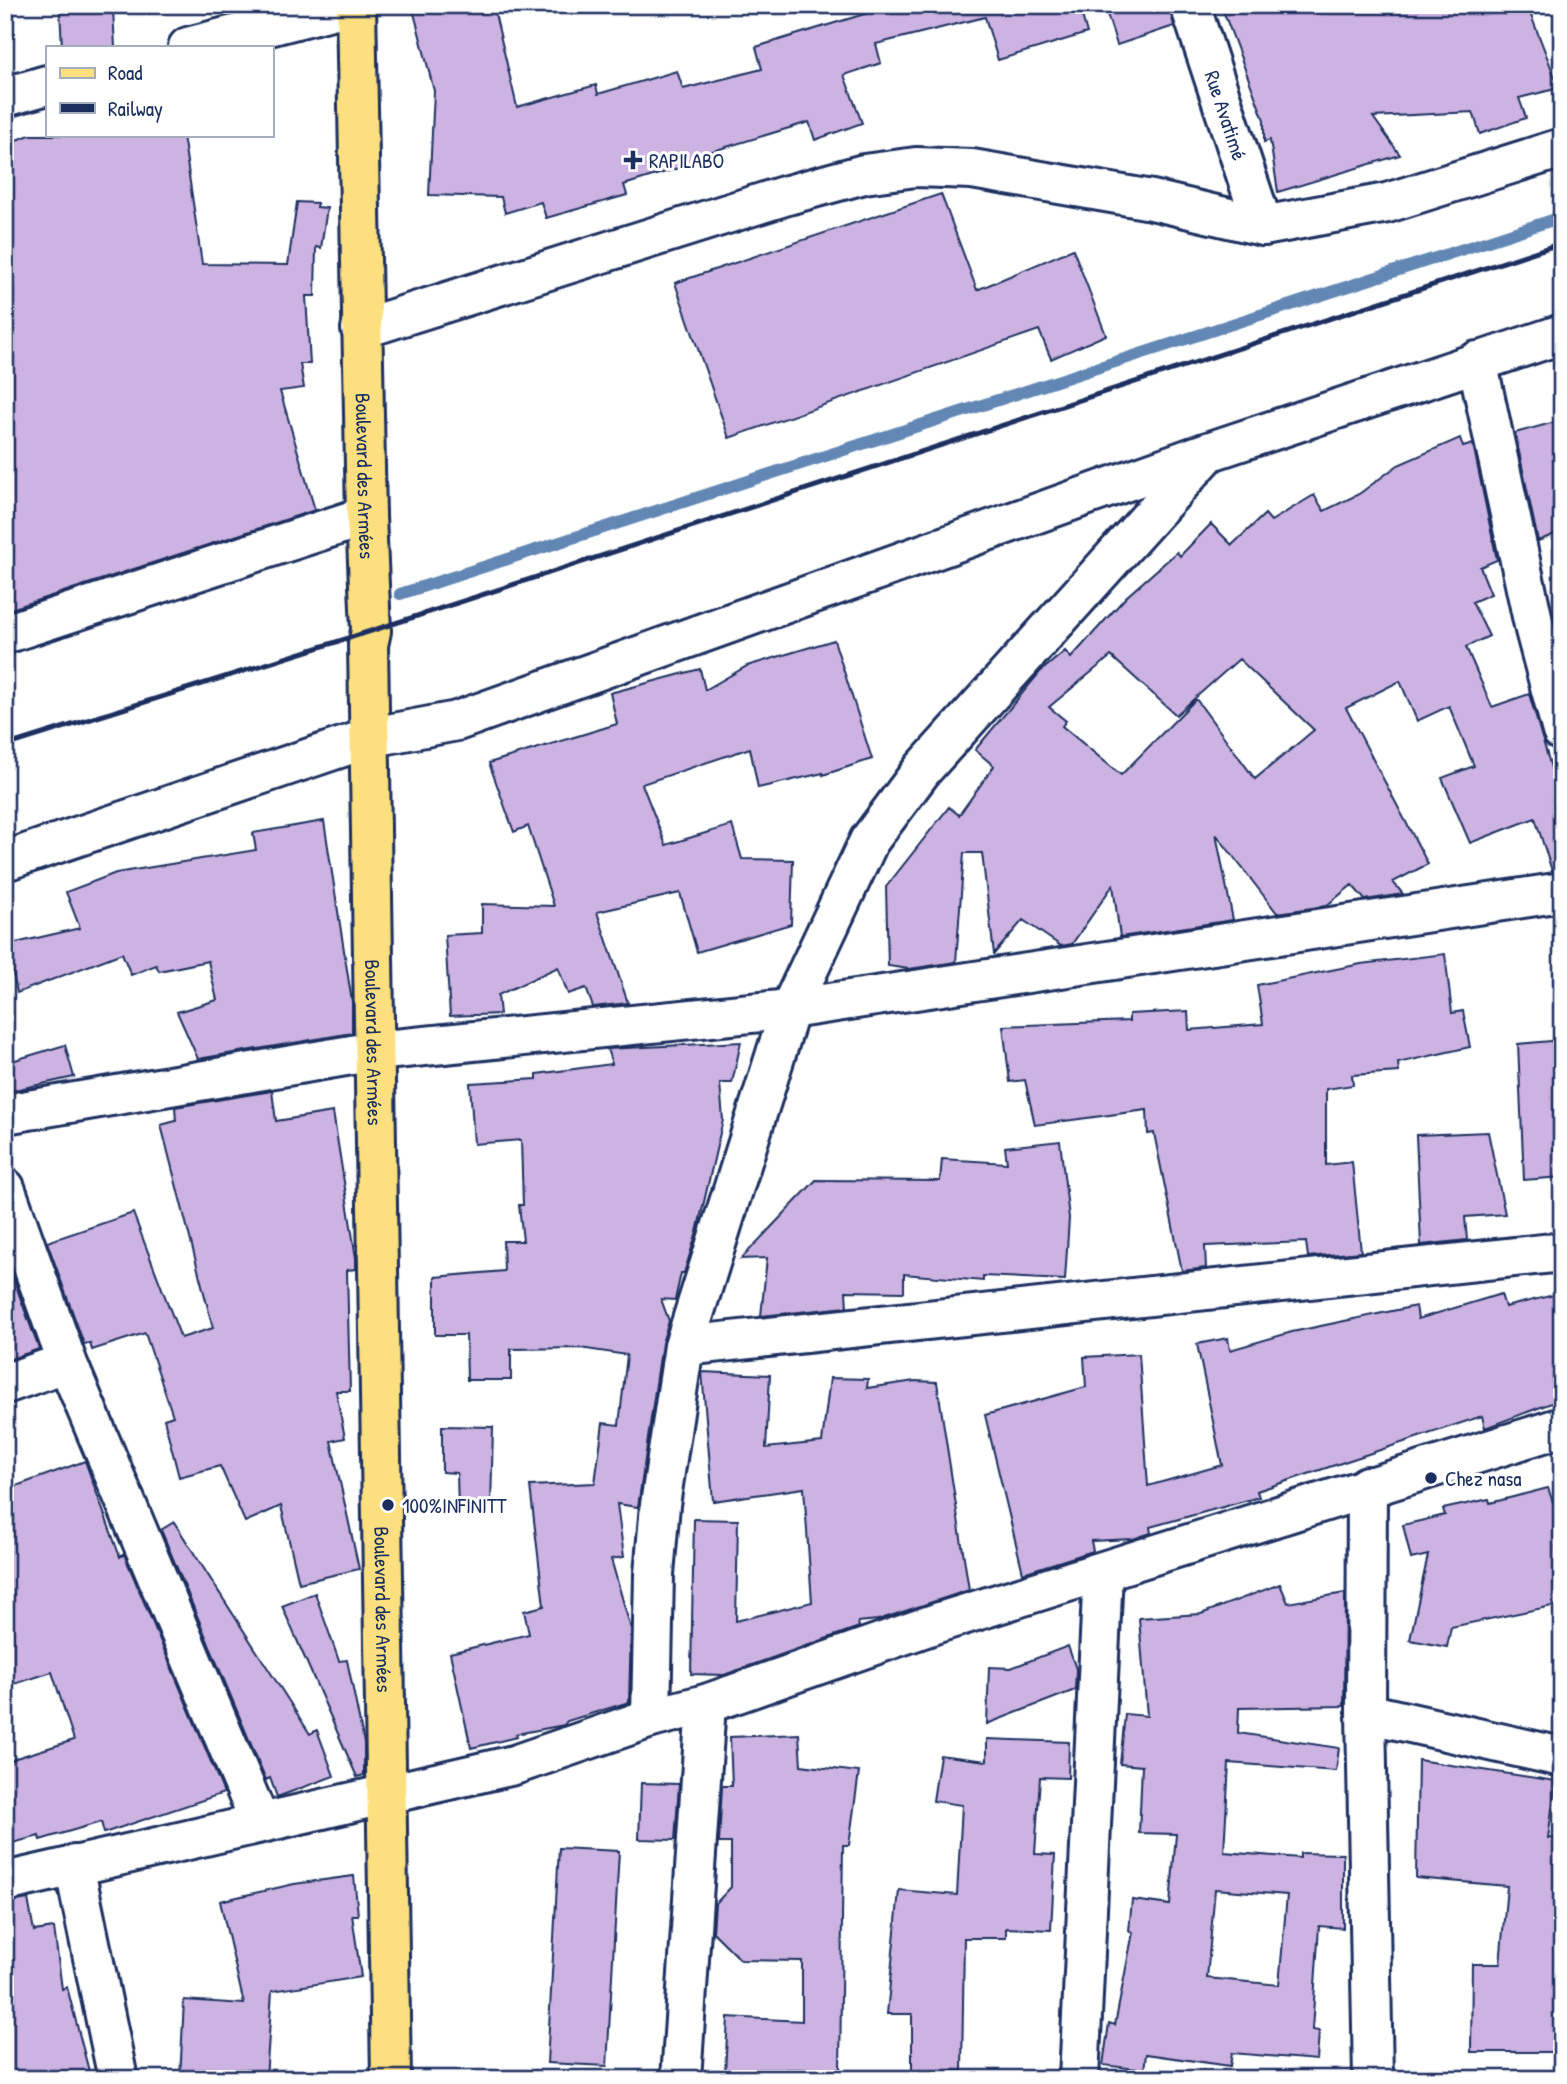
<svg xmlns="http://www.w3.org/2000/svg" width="1567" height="2084" font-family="'Patrick Hand',sans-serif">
  <rect width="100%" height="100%" fill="#fff"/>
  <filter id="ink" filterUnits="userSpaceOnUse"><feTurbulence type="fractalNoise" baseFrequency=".0143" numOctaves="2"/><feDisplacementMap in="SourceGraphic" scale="14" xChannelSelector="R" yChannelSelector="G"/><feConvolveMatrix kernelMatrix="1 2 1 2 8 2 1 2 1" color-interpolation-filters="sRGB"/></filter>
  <g filter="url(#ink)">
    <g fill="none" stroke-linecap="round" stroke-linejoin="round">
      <!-- stream -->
      <path stroke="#6287b4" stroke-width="12" d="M 400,594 L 1562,217"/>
    </g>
    <!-- building -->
    <path fill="#cdb3e2" stroke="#1b2f5e" stroke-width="2" fill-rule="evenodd" d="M 412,5 L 493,5 L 517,107 L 596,85 L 598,94 L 677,71 L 683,89 L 762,69 L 756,47 L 894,5 L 1079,5 L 1087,33 L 998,60 L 985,17 L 876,44 L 881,63 L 844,75 L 862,123 L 815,140 L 809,122 L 703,154 L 704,160 L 624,185 L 627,195 L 546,218 L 541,202 L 505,213 L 501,197 L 429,195 L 434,91 Z
      M 1134,5 L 1169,5 L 1174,26 L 1117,45 L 1107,14 Z
      M 1221,5 L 1527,5 L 1559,88 L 1519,98 L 1526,118 L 1480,134 L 1473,112 L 1373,117 L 1400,155 L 1278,192 L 1270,140 L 1264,142 L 1264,120 Z
      M 113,9 L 115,47 L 62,47 L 60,10 Z
      M 30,135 L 183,135 L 202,264 L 288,265 L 297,202 L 317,203 L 317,207 L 327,208 L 321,248 L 316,247 L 315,296 L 306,296 L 310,364 L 300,364 L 304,388 L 280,391 L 315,510 L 5,611 L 5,144 Z
      M 941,194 L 977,290 L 1073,249 L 1106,335 L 1051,359 L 1039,330 L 729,438 L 675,283 Z
      M 1562,420 L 1562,531 L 1538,541 L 1515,433 Z
      M 1460,438 L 1463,447 L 1473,444 L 1497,560 L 1480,567 L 1491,594 L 1472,602 L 1489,636 L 1466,647 L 1492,707 L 1529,694 L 1562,804 L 1562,871 L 1552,871 L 1535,818 L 1470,843 L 1442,778 L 1474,766 L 1449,706 L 1417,721 L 1400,681 L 1346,708 L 1428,864 L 1393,882 L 1403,894 L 1365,900 L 1352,885 L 1326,906 L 1277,913 L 1216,834 L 1233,920 L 1120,937 L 1113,885 L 1072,944 L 1061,946 L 1023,920 L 994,954 L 982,853 L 964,853 L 956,962 L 909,969 L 888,966 L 886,887 L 949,807 L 959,815 L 994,766 L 975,750 L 1040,672 L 1065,651 L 1071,658 L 1126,597 L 1177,552 L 1180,556 L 1211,524 L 1232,545 L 1265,514 L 1271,521 L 1314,495 L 1324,511 L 1359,494 L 1398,465 ZM 1111,656 L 1176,715 L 1239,659 L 1314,730 L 1255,779 L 1196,699 L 1121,775 L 1062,726 L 1066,721 L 1049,707 Z
      M 834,640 L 872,759 L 823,775 L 823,773 L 758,788 L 750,748 L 642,784 L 666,845 L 732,825 L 742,859 L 793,860 L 791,924 L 697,952 L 680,893 L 597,912 L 628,1003 L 593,1007 L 586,988 L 568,994 L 558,967 L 498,995 L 500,1014 L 450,1016 L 445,935 L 482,933 L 482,904 L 554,906 L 528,826 L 514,832 L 489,763 L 617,724 L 610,693 L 700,669 L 705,690 L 747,666 Z
      M 324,821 L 352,1002 L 352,1033 L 198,1059 L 177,1012 L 217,1000 L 208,961 L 159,971 L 156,965 L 131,975 L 122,953 L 17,993 L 7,945 L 80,928 L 66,892 L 116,873 L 256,850 L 253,833 Z
      M 1445,954 L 1452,1013 L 1463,1011 L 1470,1047 L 1398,1063 L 1399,1072 L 1352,1075 L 1353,1085 L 1326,1089 L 1326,1165 L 1352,1162 L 1361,1252 L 1308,1257 L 1306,1242 L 1205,1246 L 1206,1268 L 1182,1271 L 1156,1143 L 1154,1133 L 1148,1134 L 1147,1110 L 1035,1125 L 1025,1080 L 1010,1082 L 1003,1026 L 1129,1021 L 1129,1014 L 1188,1011 L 1189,1030 L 1263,1024 L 1257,985 L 1361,964 Z
      M 1562,1040 L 1562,1177 L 1524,1180 L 1518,1044 Z
      M 741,1042 L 732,1083 L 720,1083 L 723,1120 L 697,1232 L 684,1273 L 681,1273 L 675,1300 L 661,1299 L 669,1321 L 662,1343 L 638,1507 L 617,1504 L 624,1557 L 611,1559 L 631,1629 L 629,1702 L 567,1721 L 564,1725 L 516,1734 L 517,1737 L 471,1748 L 450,1653 L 529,1634 L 524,1611 L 544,1606 L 530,1486 L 595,1483 L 603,1423 L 619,1425 L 627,1355 L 580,1348 L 511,1349 L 511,1380 L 467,1380 L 466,1335 L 435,1335 L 435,1277 L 504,1271 L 503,1241 L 523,1241 L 519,1205 L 523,1205 L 521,1140 L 474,1144 L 470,1083 L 537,1079 L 537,1074 L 612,1064 L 607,1049 Z
      M 65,1045 L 74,1077 L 10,1091 L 5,1063 Z
      M 272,1091 L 276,1121 L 333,1112 L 356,1258 L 356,1269 L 347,1270 L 350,1391 L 336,1391 L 345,1438 L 331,1441 L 359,1569 L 299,1583 L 281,1506 L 245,1522 L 220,1466 L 179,1477 L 164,1419 L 173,1416 L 145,1333 L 92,1350 L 90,1343 L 84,1344 L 47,1242 L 133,1213 L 181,1338 L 213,1328 L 161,1125 L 176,1121 L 175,1107 Z
      M 1488,1132 L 1505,1214 L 1465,1217 L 1467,1240 L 1421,1245 L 1416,1135 Z
      M 1060,1141 L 1069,1218 L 1065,1280 L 983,1276 L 983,1281 L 904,1274 L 904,1292 L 846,1291 L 847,1307 L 761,1316 L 767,1258 L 741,1259 L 816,1180 L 940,1181 L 942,1159 L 1007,1163 L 1005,1147 Z
      M 5,1256 L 39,1349 L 5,1361 Z
      M 1562,1293 L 1562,1399 L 1485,1428 L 1482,1416 L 1257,1491 L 1259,1497 L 1150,1527 L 1151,1533 L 1133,1539 L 1091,1541 L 1093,1551 L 1023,1573 L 985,1415 L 1086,1387 L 1084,1357 L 1139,1354 L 1148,1486 L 1222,1465 L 1197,1344 L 1228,1338 L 1230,1350 L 1292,1332 L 1416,1306 L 1418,1319 L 1501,1294 L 1505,1307 Z
      M 702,1372 L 770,1375 L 766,1448 L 822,1442 L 830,1378 L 868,1379 L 867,1388 L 915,1381 L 937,1382 L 969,1590 L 878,1620 L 858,1622 L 859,1627 L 724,1675 L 691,1674 L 694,1519 L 738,1520 L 736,1621 L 812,1602 L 804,1488 L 713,1501 Z
      M 442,1426 L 493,1427 L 491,1507 L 458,1509 L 457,1473 L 442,1472 Z
      M 85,1461 L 120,1557 L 124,1554 L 224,1793 L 104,1833 L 101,1822 L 40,1840 L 39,1836 L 5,1845 L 5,1764 L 16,1758 L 74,1740 L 52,1672 L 5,1687 L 5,1490 Z
      M 1548,1488 L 1557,1513 L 1562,1512 L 1562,1546 L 1556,1547 L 1562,1575 L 1562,1604 L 1451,1627 L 1447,1647 L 1410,1640 L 1428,1555 L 1411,1559 L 1403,1525 L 1445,1515 L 1443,1509 L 1489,1499 L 1490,1503 Z
      M 174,1522 L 310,1734 L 317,1730 L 334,1776 L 277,1797 L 270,1778 L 266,1780 L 161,1530 Z
      M 1280,1584 L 1288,1603 L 1345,1593 L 1344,1706 L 1239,1708 L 1238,1733 L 1339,1748 L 1336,1771 L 1229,1763 L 1224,1852 L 1300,1858 L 1300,1853 L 1343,1854 L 1343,1928 L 1319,1926 L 1312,2030 L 1319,2031 L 1317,2060 L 1232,2053 L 1230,2066 L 1146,2054 L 1144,2070 L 1103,2065 L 1109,2023 L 1115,2025 L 1133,1932 L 1129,1931 L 1132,1900 L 1170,1905 L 1176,1834 L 1139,1833 L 1142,1766 L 1120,1764 L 1125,1714 L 1147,1716 L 1139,1618 L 1201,1614 ZM 1215,1889 L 1287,1895 L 1279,1985 L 1207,1978 Z
      M 315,1593 L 339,1661 L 347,1660 L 364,1743 L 364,1775 L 357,1777 L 282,1606 Z
      M 1068,1646 L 1076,1669 L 1075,1690 L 987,1724 L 989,1667 L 1011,1668 Z
      M 799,1734 L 801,1765 L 859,1772 L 849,1845 L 843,1845 L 840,2070 L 785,2069 L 785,2077 L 725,2073 L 728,2017 L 802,2021 L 802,1961 L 741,1960 L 713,1932 L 715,1904 L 731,1887 L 731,1843 L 719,1843 L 722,1786 L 732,1786 L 730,1737 Z
      M 987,1739 L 1069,1742 L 1068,1778 L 1040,1777 L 1035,1854 L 1055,1855 L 1051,1930 L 1006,1928 L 1006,1938 L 964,1938 L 962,2071 L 912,2071 L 912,2014 L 887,2014 L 899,1890 L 957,1895 L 962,1805 L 933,1801 L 940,1755 L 987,1761 Z
      M 1418,1760 L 1556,1781 L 1548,1838 L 1562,1839 L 1562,2052 L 1471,2052 L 1472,1964 L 1500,1964 L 1507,1886 L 1416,1878 Z
      M 641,1783 L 679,1784 L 675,1840 L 639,1839 Z
      M 559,1848 L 619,1851 L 607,2066 L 547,2063 Z
      M 354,1876 L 358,1915 L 352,1915 L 361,1977 L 272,1991 L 266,2079 L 180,2079 L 184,2000 L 244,2004 L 220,1901 L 294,1884 Z
      M 28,1899 L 34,1931 L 54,1928 L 62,1989 L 67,1987 L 91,2079 L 5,2079 L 5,1903 Z"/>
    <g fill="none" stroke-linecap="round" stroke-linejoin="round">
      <!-- minor casing -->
      <g stroke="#1b2f5e" stroke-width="44">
        <g id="minor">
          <path id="s1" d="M 1190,5 L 1263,226"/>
          <path d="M 188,47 L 350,5"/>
          <path d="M 5,97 L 47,85"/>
          <path d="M 361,329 L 784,196 L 864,174 L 916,167 L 972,169 L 1152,200 L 1263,226 L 1387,203 L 1562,148"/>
          <path d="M 1477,361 L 1535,630 L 1562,731"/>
          <path d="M 5,634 L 366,516"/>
          <path d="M 5,861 L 372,737 L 457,721 L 1208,452 L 1562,334"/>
          <path d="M 5,1114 L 375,1051 L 790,1009 L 1562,892"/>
          <path d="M 5,1188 L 67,1362 L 260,1823"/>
          <path d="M 684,1346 L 1562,1252"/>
          <path d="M 5,1384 L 67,1362"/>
          <path d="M 1367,1486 L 1366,1713 L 1373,2079"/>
          <path d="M 1366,1713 L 1562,1757"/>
          <path d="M 651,1718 L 654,1574 L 660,1505 L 684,1346 L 790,1009 L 869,841 L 922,770 L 1206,455"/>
          <path d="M 74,1865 L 118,2079"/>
          <path d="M 5,1882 L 514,1765 L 651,1718 L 706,1704 L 937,1623 L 1562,1427"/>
          <path d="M 681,2079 L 706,1704"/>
          <path d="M 1079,2079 L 1103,1572"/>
        </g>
      </g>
      <!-- major casing -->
      <g stroke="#1b2f5e" stroke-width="44">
        <g id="major">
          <path id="s2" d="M 356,5 L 366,516 L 371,631 L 368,645 L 391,2079"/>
        </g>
      </g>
      <!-- minor -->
      <use href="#minor" stroke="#fff" stroke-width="38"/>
      <!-- major -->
      <use href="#major" stroke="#fce080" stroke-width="38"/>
      <!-- rail -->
      <path stroke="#1b2f5e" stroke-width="5" d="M 5,746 L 371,631 L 1562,243"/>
    </g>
  </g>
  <!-- markers -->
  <g fill="#1b2f5e" stroke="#fff" stroke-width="2.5">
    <path d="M629.5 149.5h7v7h7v7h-7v7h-7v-7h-7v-7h7z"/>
    <circle cx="1431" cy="1478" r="7"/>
    <circle cx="388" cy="1505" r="7"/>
  </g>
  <g text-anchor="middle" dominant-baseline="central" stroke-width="6" stroke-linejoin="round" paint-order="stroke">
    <!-- street labels -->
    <g font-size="21" fill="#1b2f5e" stroke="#fff">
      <text stroke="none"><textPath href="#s1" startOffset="116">Rue Avatimé</textPath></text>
      <text stroke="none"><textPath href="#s2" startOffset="471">Boulevard des Armées</textPath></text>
      <text stroke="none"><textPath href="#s2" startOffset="1038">Boulevard des Armées</textPath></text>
      <text stroke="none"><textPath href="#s2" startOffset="1605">Boulevard des Armées</textPath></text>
    </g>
    <!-- poi labels -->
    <g font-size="21" fill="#1b2f5e" stroke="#fff" text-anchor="start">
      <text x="649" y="160">RAPILABO</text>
      <text x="1445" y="1478">Chez nasa</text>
      <text x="402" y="1505">100%INFINITT</text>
    </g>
  </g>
  <!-- margin -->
  <rect width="1567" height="2084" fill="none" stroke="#fff" stroke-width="28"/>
  <rect x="14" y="14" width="1539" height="2056" fill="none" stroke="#1b2f5e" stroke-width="2.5" filter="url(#ink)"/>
  <!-- legend -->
  <rect x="46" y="46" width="228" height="91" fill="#ffffff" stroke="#a4acbf" stroke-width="2"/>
  <rect x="60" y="68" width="35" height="10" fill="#fce080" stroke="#a4acbf" stroke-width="2"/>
  <text x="108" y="80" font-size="21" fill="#1b2f5e">Road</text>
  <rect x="60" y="103" width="35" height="10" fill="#1b2f5e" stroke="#a4acbf" stroke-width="2"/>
  <text x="108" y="116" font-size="21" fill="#1b2f5e">Railway</text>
</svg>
